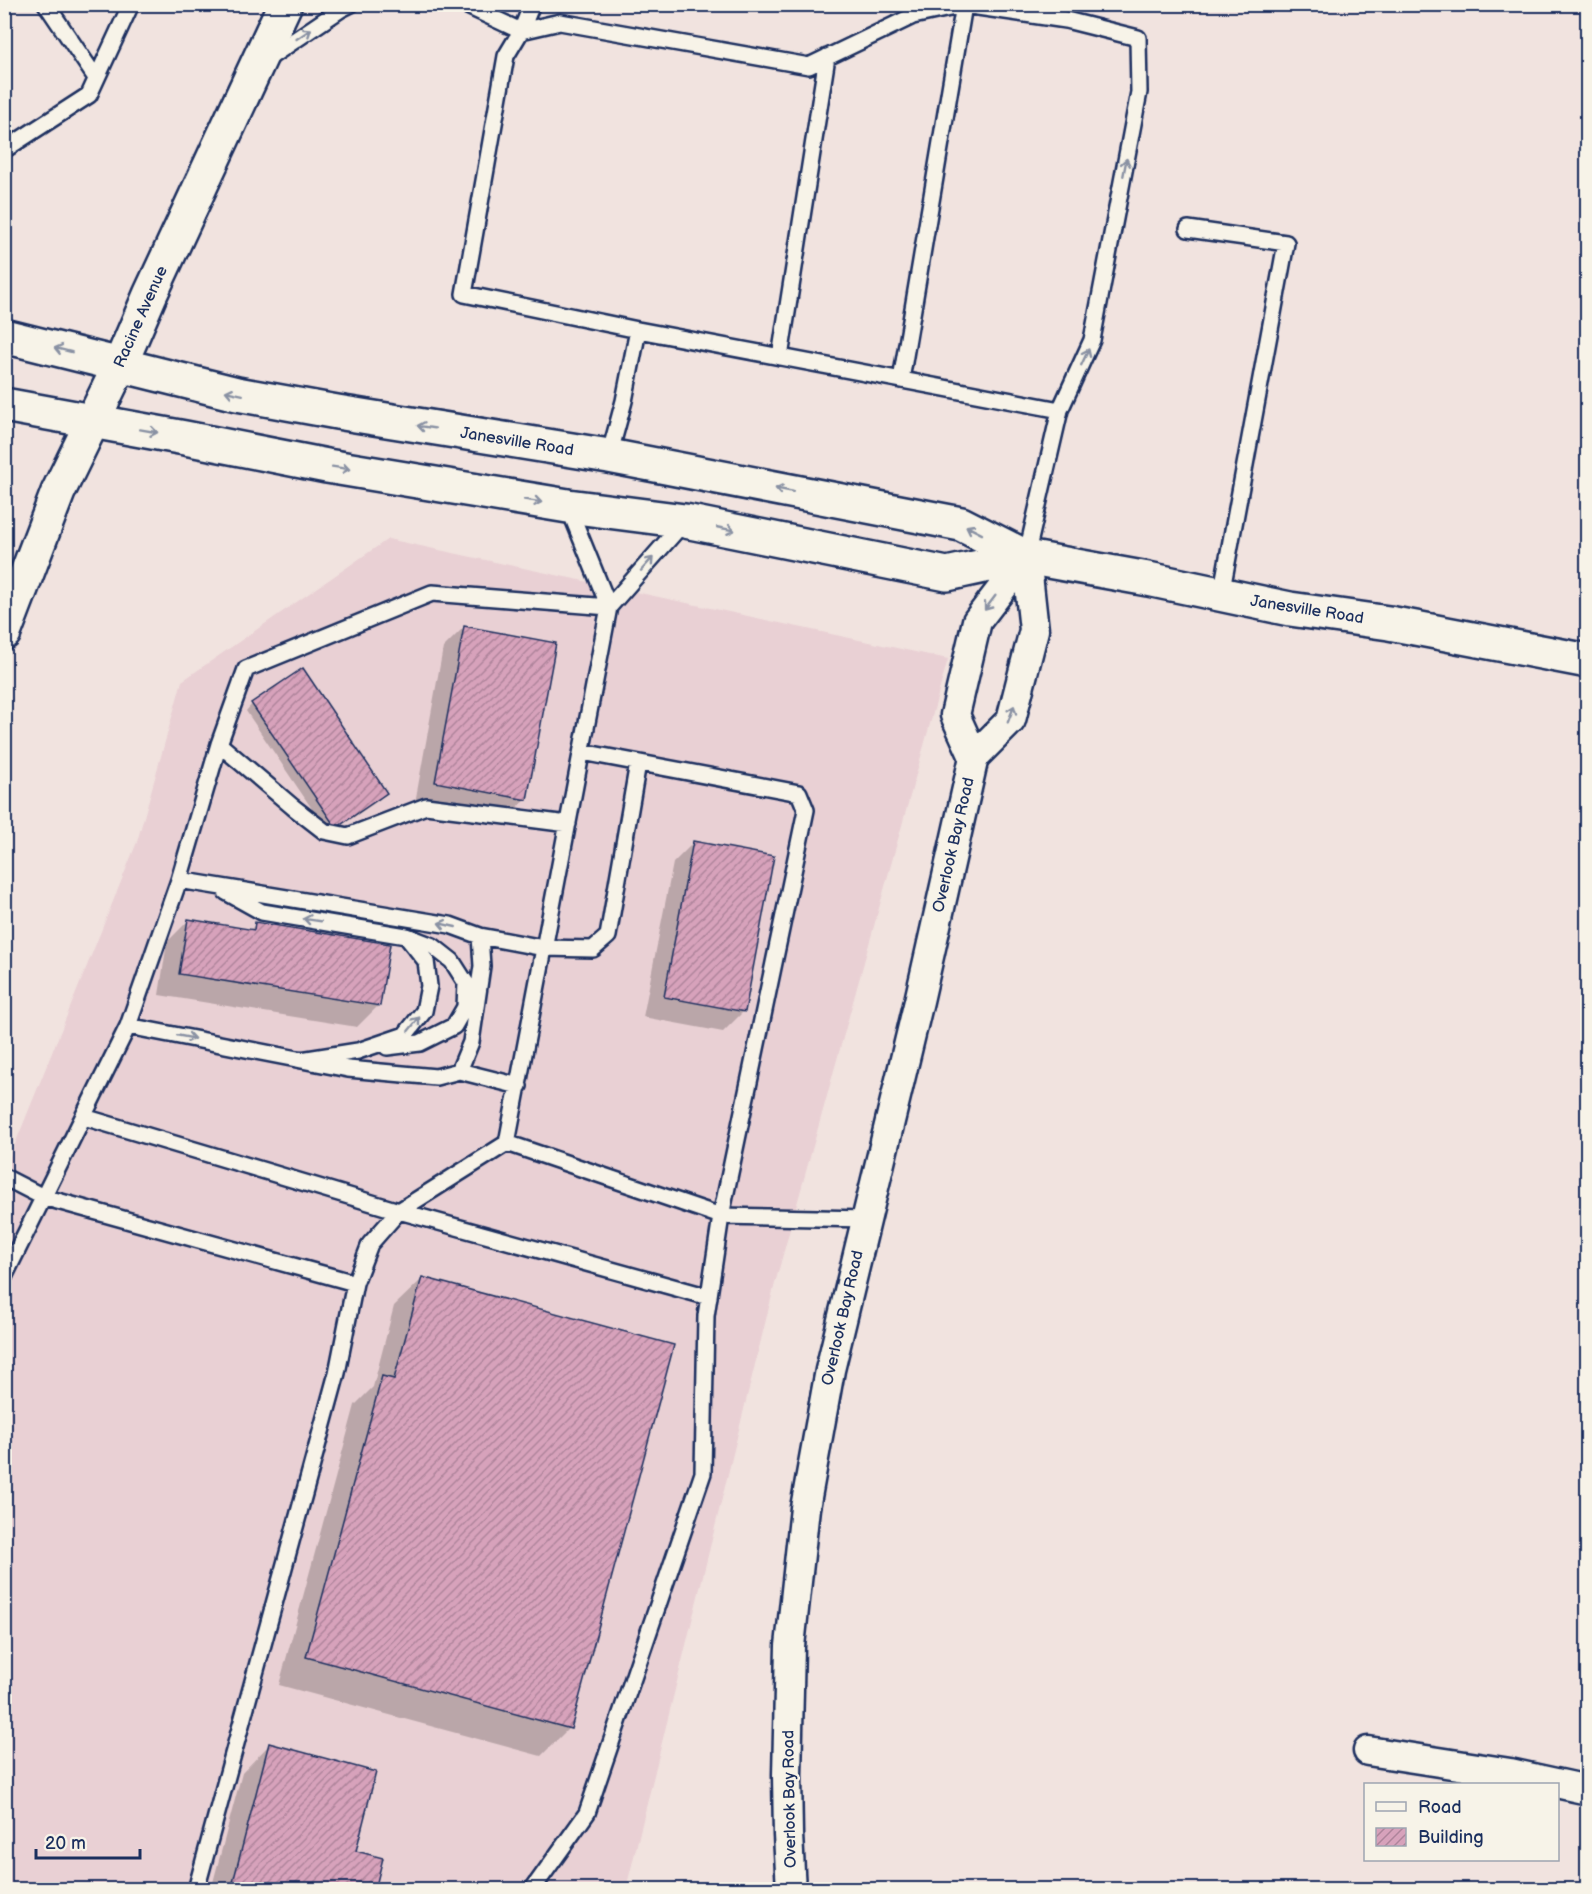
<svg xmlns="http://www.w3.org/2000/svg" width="1592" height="1894" font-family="'Balsamiq Sans',sans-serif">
  <defs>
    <pattern id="building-hatch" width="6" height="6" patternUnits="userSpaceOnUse" patternTransform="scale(1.5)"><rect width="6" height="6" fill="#d7a2bb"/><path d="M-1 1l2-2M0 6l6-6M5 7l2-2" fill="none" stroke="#ae849b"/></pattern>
  </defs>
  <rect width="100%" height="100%" fill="#f1e3df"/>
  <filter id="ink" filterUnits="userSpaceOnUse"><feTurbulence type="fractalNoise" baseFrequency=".0167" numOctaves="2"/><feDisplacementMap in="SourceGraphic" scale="12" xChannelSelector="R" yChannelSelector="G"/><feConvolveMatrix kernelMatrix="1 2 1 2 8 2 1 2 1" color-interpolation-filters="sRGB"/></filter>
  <g filter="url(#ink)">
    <!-- built -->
    <path fill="#e9d0d4" d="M 388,539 L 948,659 L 774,1287 L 626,1889 L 5,1890 L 5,1169 L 137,842 L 182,681 Z"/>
    <!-- shadow -->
    <path fill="#0003" d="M 464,627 L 526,799 L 504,820 L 415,803 L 443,648 Z
      M 252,704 L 385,793 L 379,800 L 329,834 L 246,711 Z
      M 694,842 L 744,1011 L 723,1032 L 643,1017 L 673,863 Z
      M 189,920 L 249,931 L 256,924 L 378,1006 L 357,1027 L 159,995 L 167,942 Z
      M 422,1279 L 569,1728 L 541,1756 L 279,1685 L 355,1405 L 373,1387 L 394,1306 Z
      M 269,1745 L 354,1852 L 374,1890 L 211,1890 L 242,1773 Z"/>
    <!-- building -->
    <path fill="url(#building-hatch)" stroke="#1b2f5e" stroke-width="1.5" d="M 464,626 L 556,643 L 527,800 L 435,782 Z
      M 303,668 L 387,793 L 336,828 L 251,703 Z
      M 693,841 L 774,856 L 745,1012 L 664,997 Z
      M 188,919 L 254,930 L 255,922 L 390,944 L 380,1006 L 179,974 Z
      M 422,1277 L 674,1345 L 571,1729 L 306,1657 L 382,1376 L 394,1379 Z
      M 269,1743 L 376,1772 L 356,1851 L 383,1858 L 375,1890 L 231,1890 Z"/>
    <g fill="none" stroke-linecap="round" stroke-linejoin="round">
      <!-- service casing -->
      <g stroke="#1b2f5e" stroke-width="20">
        <path id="service" d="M 46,4 L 96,78
          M 463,4 L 521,31 L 560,22 L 809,66 L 913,16 L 964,5 L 1066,20 L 1138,38 L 1139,92 L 1092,340 L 1060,410 L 1026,557
          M 532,4 L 521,31 L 506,56 L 464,294 L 638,330 L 624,401 L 609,456
          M 267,59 L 341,9 L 351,4
          M 4,150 L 89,95 L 131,4
          M 1188,229 L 1286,243 L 1221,595
          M 638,330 L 1060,410
          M 780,357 L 827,57
          M 901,380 L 964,5
          M 568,506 L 609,607
          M 568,824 L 426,806 L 348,836 L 324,831 L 293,807 L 219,744 L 246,669 L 432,593 L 609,607
          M 179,880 L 450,925 L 480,936 L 544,948 L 593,949 L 608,936 L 638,763
          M 226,892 L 262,912 L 406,936 L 426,961 L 429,986 L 424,1011 L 405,1035 L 358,1051 L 301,1060
          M 128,1026 L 348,1069 L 436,1077 L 459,1071 L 519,1086
          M 387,1047 L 420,1043 L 454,1026 L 465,1007 L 466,983 L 452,961 L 433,946 L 407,936
          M 459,1071 L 471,1042 L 482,966 L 480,936
          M 84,1117 L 399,1211 L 709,1297
          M 507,1143 L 721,1216 L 867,1219
          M 4,1177 L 43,1197 L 355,1283
          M 4,1277 L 128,1026 L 179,880 L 219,744
          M 196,1890 L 337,1373 L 355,1283 L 370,1244 L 399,1211 L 507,1143 L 609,607 L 684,522
          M 532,1890 L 587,1813 L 703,1473 L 706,1316 L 721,1216 L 806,810 L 799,793 L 582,752"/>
      </g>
      <!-- minor casing -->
      <g stroke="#1b2f5e" stroke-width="33">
        <path id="minor" d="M 974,757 L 955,715 L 977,621 L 1026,557
          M 1368,1751 L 1510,1773 L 1588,1790
          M 791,1890 L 788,1835 L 787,1775 L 790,1646 L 805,1508 L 830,1370 L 919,1001 L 974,757 L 1011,720 L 1034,630 L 1026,557"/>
      </g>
      <!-- secondary casing -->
      <g stroke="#1b2f5e" stroke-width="38">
        <path id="secondary" d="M 4,336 L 237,394 L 337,412 L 609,456 L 961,524 L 1026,557 L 1148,579 L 1290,609 L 1389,623 L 1588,661
          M 4,405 L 185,438 L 327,466 L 568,506 L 685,521 L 947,574 L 1026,557
          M 4,633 L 58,492 L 120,365 L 150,295 L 285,4"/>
      </g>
      <!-- service -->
      <use href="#service" stroke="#f7f3e8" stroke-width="15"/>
      <!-- minor -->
      <use href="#minor" stroke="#f7f3e8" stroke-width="28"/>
      <!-- secondary -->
      <use href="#secondary" stroke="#f7f3e8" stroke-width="33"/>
    </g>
    <!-- one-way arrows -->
    <defs><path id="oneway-shaft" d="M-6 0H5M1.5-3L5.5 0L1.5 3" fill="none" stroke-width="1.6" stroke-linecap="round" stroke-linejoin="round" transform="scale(1.5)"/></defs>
    <g stroke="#8991a3">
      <use href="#oneway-shaft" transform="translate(304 34) rotate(-34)"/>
      <use href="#oneway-shaft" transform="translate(1125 167) rotate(-79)"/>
      <use href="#oneway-shaft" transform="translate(63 350) rotate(-166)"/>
      <use href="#oneway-shaft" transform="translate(1085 357) rotate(-65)"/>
      <use href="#oneway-shaft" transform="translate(234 393) rotate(-168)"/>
      <use href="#oneway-shaft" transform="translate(426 427) rotate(-171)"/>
      <use href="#oneway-shaft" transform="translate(149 431) rotate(10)"/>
      <use href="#oneway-shaft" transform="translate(341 468) rotate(9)"/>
      <use href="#oneway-shaft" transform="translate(784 490) rotate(-169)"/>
      <use href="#oneway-shaft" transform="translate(533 501) rotate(9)"/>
      <use href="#oneway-shaft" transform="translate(726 529) rotate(11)"/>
      <use href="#oneway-shaft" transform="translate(974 530) rotate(-153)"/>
      <use href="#oneway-shaft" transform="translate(647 564) rotate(-48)"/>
      <use href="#oneway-shaft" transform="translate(990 603) rotate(127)"/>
      <use href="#oneway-shaft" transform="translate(1011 714) rotate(-69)"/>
      <use href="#oneway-shaft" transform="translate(312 920) rotate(-171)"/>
      <use href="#oneway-shaft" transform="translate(447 925) rotate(-167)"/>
      <use href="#oneway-shaft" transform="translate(414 1024) rotate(-51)"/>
      <use href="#oneway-shaft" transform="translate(186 1037) rotate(11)"/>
    </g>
  </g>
  <g text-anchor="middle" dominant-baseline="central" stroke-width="5" stroke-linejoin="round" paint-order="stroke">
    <!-- street labels -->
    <g font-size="16" fill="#1b2f5e" stroke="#f7f3e8">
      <text transform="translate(141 317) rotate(-66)">Racine Avenue</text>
      <text transform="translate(517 442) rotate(9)">Janesville Road</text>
      <text transform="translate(1307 610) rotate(9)">Janesville Road</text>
      <text transform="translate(954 845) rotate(-77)">Overlook Bay Road</text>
      <text transform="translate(843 1318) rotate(-77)">Overlook Bay Road</text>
      <text transform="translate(790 1799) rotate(-91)">Overlook Bay Road</text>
    </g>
  </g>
  <!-- margin -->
  <rect width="1592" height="1894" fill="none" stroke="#f7f3e8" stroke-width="24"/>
  <rect x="12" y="12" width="1568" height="1870" fill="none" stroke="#1b2f5e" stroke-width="2" filter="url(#ink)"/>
  <!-- legend -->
  <rect x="1364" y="1783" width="195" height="78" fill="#f7f3e8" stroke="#9fa5b1" stroke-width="1.5"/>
  <rect x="1376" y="1802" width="30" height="9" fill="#f7f3e8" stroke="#9fa5b1" stroke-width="1.5"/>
  <text x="1418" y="1813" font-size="18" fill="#1b2f5e">Road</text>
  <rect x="1376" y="1828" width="30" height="18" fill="url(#building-hatch)" stroke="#9fa5b1" stroke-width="1.5"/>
  <text x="1418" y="1843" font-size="18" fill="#1b2f5e">Building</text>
  <!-- scale -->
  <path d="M36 1849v9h104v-9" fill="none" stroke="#1b2f5e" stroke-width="3"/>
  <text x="45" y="1849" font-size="18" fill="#1b2f5e" stroke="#f7f3e8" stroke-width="4.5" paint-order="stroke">20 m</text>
</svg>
